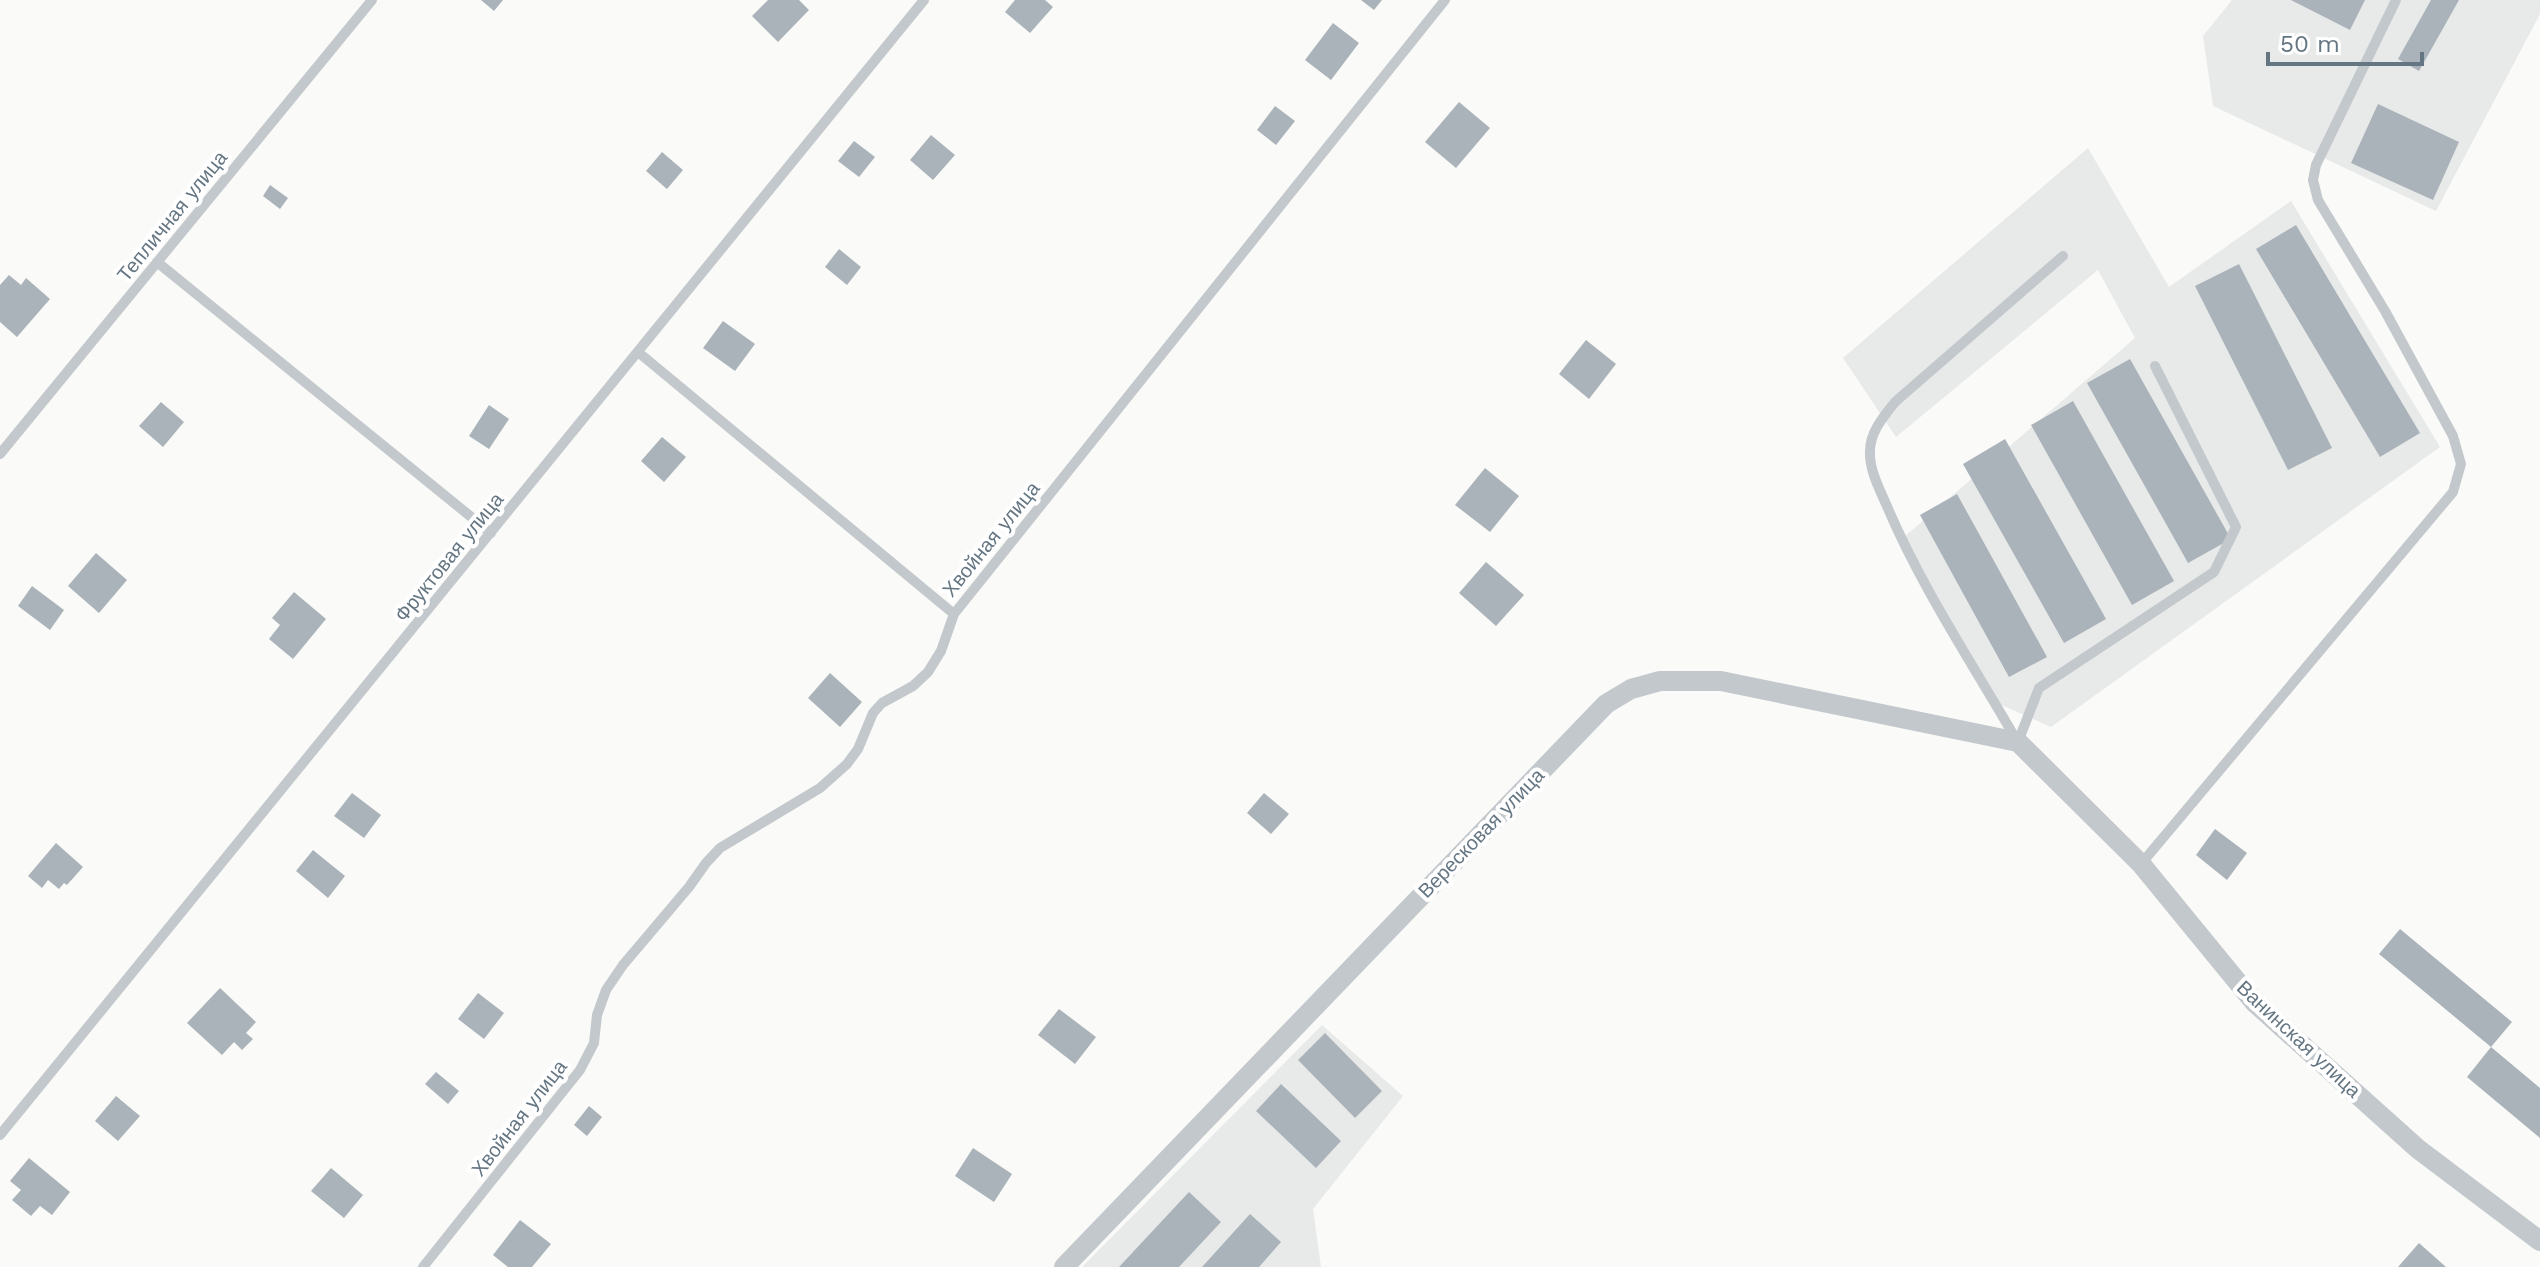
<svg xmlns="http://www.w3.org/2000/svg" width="2540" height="1267" font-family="'Work Sans',sans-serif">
  <rect width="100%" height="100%" fill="#fafaf8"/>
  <!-- built -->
  <path fill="#e8e9e9" d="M 2232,0 L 2540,0 L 2540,14 L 2436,211 L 2213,106 L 2203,36 Z
    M 2088,148 L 2169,287 L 2291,201 L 2440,447 L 2051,727 L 1995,702 L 1903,538 L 2135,338 L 2098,270 L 1896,437 L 1843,358 Z
    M 1322,1025 L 1403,1096 L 1313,1209 L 1321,1267 L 1082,1267 Z"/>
  <!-- building -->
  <path fill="#aab3b9" d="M 481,0 L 503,0 L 494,11 Z
    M 768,0 L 799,0 L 809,10 L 778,42 L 752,16 Z
    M 1015,0 L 1045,0 L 1053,7 L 1030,33 L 1005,12 Z
    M 1361,0 L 1382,0 L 1374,10 Z
    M 2291,0 L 2365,0 L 2350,30 Z
    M 2431,0 L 2459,0 L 2419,71 L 2398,59 Z
    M 1333,23 L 1359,43 L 1331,80 L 1305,60 Z
    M 1459,102 L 1490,128 L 1456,168 L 1425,142 Z
    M 2378,104 L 2459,142 L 2433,200 L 2351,163 Z
    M 1275,106 L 1295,121 L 1276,145 L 1257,130 Z
    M 931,135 L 955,155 L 933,180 L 910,160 Z
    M 854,141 L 875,157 L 859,177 L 838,161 Z
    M 662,152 L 683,170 L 667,189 L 646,171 Z
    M 270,185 L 288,198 L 280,209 L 263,196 Z
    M 2296,225 L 2420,433 L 2380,457 L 2256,249 Z
    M 839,249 L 861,267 L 847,285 L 825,267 Z
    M 2239,264 L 2332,448 L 2288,470 L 2195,286 Z
    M 9,275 L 21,285 L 26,278 L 50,299 L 17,337 L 0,322 L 0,285 Z
    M 723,321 L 755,344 L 735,371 L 703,348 Z
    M 1586,340 L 1616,364 L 1589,399 L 1559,374 Z
    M 2130,359 L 2231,539 L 2188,563 L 2087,383 Z
    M 2073,401 L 2174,581 L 2132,605 L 2031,425 Z
    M 161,402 L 184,422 L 163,447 L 139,426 Z
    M 489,405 L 509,419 L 489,449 L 469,436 Z
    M 662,437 L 686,457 L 664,482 L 641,461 Z
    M 2005,439 L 2106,619 L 2064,643 L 1963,464 Z
    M 1485,468 L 1519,496 L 1490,532 L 1455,505 Z
    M 1957,494 L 2047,657 L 2009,677 L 1920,515 Z
    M 96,553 L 127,580 L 99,613 L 68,586 Z
    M 1486,562 L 1524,595 L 1496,626 L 1459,593 Z
    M 32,586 L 64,610 L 50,630 L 18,606 Z
    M 294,592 L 326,619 L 293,659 L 269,639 L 280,625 L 272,618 Z
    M 830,673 L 862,702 L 840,727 L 808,698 Z
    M 352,793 L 381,815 L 364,838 L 334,816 Z
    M 1264,793 L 1289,814 L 1271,834 L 1247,813 Z
    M 2215,829 L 2247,853 L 2227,880 L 2196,855 Z
    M 56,843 L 83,867 L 67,885 L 64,883 L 59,889 L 48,880 L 42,888 L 28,876 Z
    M 313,850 L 345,876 L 328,898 L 296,871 Z
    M 2400,929 L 2512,1022 L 2491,1047 L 2379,954 Z
    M 220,988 L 256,1022 L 246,1033 L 253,1039 L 242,1050 L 234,1042 L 222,1055 L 187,1023 Z
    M 478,993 L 504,1013 L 484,1039 L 458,1019 Z
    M 1059,1009 L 1096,1037 L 1075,1064 L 1038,1035 Z
    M 1325,1033 L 1382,1091 L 1355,1118 L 1298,1060 Z
    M 2491,1047 L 2540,1088 L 2540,1138 L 2467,1077 Z
    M 436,1072 L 459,1091 L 448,1104 L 425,1084 Z
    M 1281,1084 L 1341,1141 L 1316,1168 L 1256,1111 Z
    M 116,1096 L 140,1116 L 118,1141 L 95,1121 Z
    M 589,1106 L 602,1117 L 587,1136 L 574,1125 Z
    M 973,1148 L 1012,1174 L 994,1202 L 955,1176 Z
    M 29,1158 L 70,1192 L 52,1215 L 40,1206 L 31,1216 L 12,1200 L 21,1190 L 10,1181 Z
    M 331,1168 L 363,1195 L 344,1218 L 311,1191 Z
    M 1189,1192 L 1221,1222 L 1179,1267 L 1119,1267 Z
    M 1250,1214 L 1281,1242 L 1259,1267 L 1202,1267 Z
    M 520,1220 L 551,1244 L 532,1267 L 508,1267 L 493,1255 Z
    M 2419,1243 L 2446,1267 L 2398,1267 Z"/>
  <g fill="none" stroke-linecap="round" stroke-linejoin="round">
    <!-- service -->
    <path stroke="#c3c8cc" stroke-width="10" d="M 157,262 L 491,533
      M 638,352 L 954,614
      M 0,454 L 372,0
      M 2017,741 C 1972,663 1921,587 1886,504 C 1879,488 1869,469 1870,451 C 1870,432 1884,416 1895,402 L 2063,256
      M 2018,742 L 2039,688 L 2214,572 L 2236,527 L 2155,366
      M 2141,864 L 2453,492 L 2461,464 L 2453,436 L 2385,311 L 2318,200 L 2313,180 L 2316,165 L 2396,0
      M 0,1135 L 924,0
      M 423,1267 L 580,1070 L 594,1043 L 597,1015 L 606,990 L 623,965 L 689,887 L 706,863 L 720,848 L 820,788 L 847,764 L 858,749 L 873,713 L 882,703 L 913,686 L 928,672 L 941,651 L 954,614 L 1445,0"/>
    <!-- minor -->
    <path stroke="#c3c8cc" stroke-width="20" d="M 1064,1267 L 1606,704 L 1631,689 L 1660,681 L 1721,681 L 2018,742 L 2141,864 L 2254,1002 L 2418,1149 L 2540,1241"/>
  </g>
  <g text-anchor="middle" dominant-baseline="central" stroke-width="8" stroke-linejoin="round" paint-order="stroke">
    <!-- street labels -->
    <g font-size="20" fill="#657683" stroke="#fff">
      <text transform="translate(172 216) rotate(-51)">Тепличная улица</text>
      <text transform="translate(991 539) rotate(-51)">Хвойная улица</text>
      <text transform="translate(449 557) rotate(-51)">Фруктовая улица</text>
      <text transform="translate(1481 833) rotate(-46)">Вересковая улица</text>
      <text transform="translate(2299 1039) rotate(43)">Ванинская улица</text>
      <text transform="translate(519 1118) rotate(-52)">Хвойная улица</text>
    </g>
  </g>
  <!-- scale -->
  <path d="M2268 52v12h154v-12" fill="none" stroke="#657683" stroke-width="4"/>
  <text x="2280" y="52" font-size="24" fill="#657683" stroke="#ffffff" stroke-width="6" paint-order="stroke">50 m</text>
</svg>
